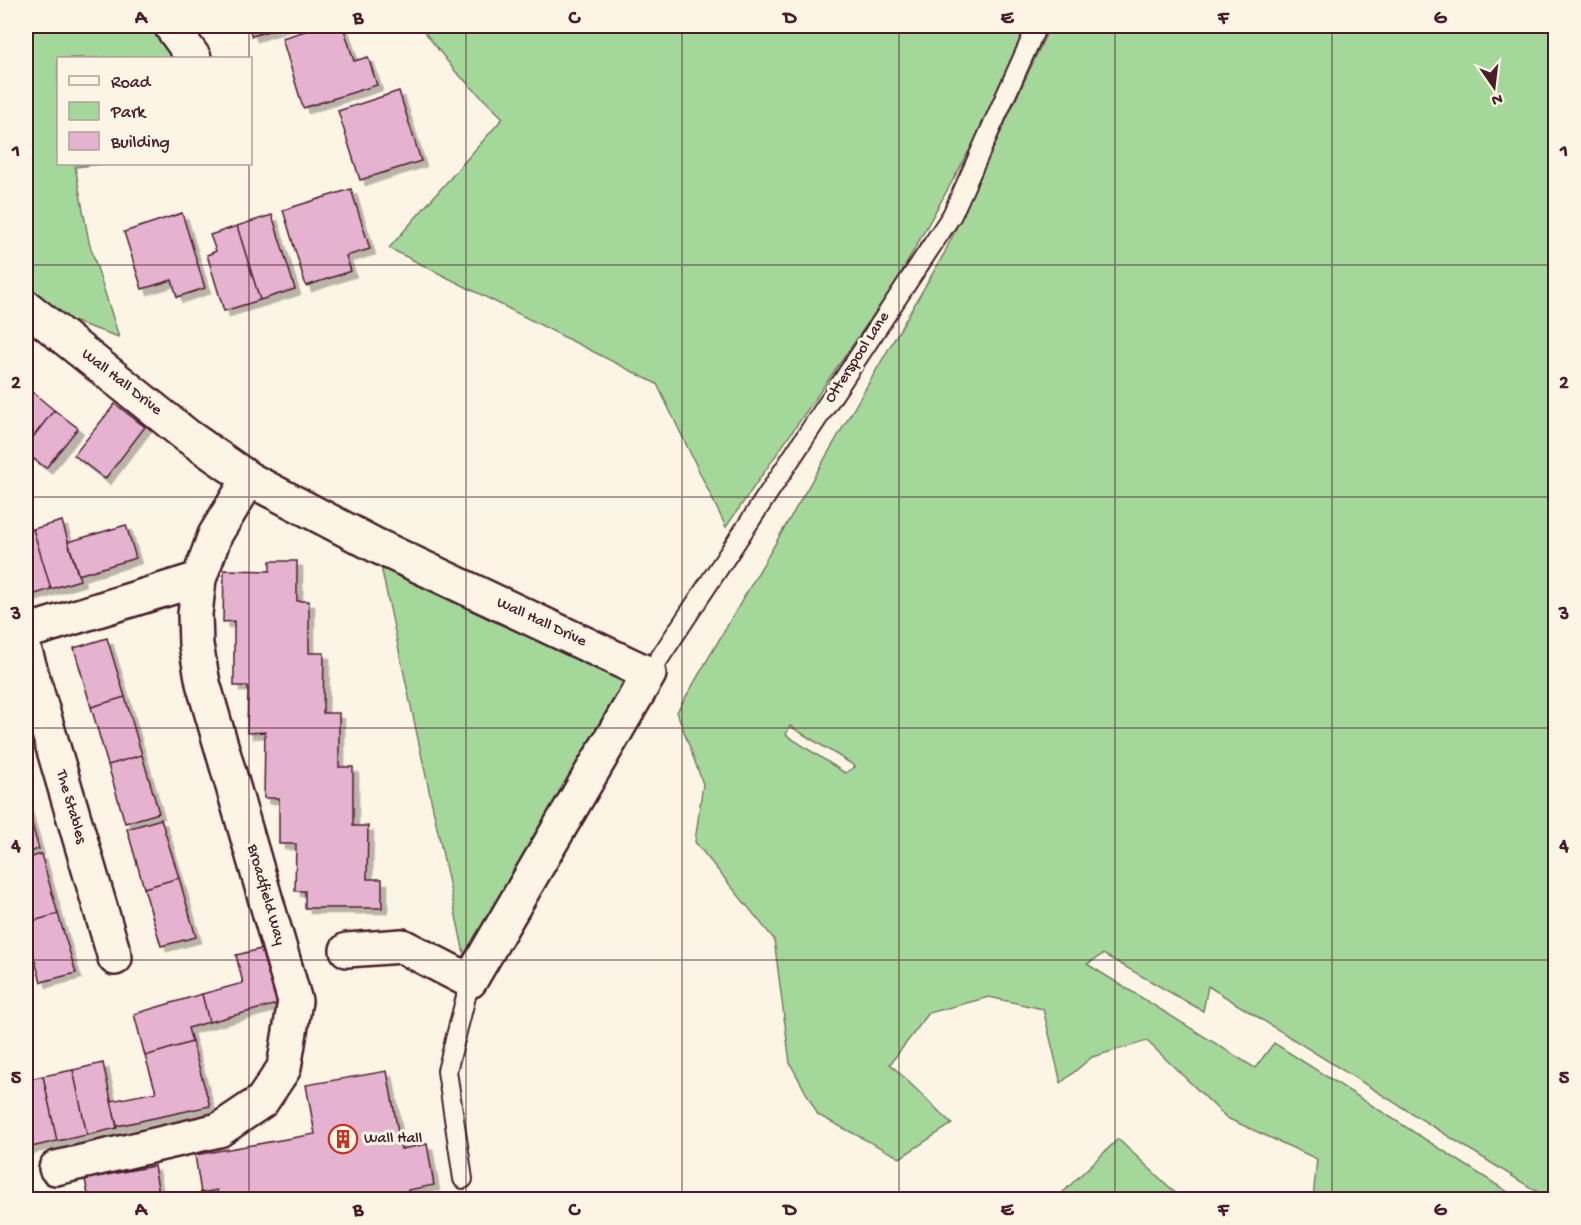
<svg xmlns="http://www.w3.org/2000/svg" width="1581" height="1225" font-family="'Gochi Hand',sans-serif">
  <defs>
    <filter id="shadow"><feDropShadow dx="5.5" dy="5.5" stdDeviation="0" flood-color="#0004"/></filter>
  </defs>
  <rect width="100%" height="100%" fill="#fcf5e5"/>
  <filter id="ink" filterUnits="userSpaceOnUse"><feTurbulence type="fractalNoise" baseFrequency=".0167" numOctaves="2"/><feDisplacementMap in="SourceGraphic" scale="12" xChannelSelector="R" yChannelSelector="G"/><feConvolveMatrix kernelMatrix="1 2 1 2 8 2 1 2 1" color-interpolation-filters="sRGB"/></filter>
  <g filter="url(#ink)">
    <!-- green -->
    <path fill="#a4d89b" stroke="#777c63" stroke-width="1.5" fill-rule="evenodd" d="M 26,26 L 154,26 L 178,58 L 58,58 L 58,164 L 102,164 L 75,167 L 89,242 L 119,337 L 58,316 L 26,289 Z
      M 420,26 L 1028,26 L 998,99 L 895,284 L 726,527 L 657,384 L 389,248 L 503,118 L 455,71 Z
      M 1050,26 L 1555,26 L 1555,1199 L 1549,1199 L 1208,986 L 1203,1011 L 1103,954 L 1087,964 L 1255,1068 L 1274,1043 L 1519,1199 L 1313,1199 L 1317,1159 L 1227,1118 L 1147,1041 L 1092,1057 L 1061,1083 L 1043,1009 L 989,997 L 929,1013 L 890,1064 L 952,1124 L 900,1158 L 818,1115 L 790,1063 L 774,939 L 695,842 L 703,784 L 677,712 L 944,254 ZM 790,726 L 855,766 L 855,767 L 845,773 L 786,735 Z
      M 380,562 L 649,674 L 470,981 Z
      M 1118,1139 L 1182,1199 L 1056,1199 Z"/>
    <!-- building -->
    <path fill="#e5b2cf" stroke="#4a1f2b" stroke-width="1.5" filter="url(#shadow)" d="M 248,26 L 284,26 L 252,36 Z
      M 322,26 L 343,26 L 354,61 L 368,57 L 377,85 L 303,108 L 282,38 Z
      M 399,91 L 421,161 L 360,180 L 338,111 Z
      M 351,189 L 370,249 L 346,256 L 351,271 L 306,286 L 283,210 Z
      M 182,213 L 205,288 L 177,297 L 172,280 L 142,289 L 124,232 Z
      M 272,215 L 295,289 L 260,300 L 237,226 Z
      M 237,226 L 260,300 L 224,311 L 207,255 L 216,251 L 210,235 Z
      M 31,391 L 54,410 L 26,446 L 26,398 Z
      M 115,404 L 145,427 L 105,479 L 74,455 Z
      M 54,410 L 78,428 L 46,468 L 26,453 L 26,446 Z
      M 62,521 L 80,580 L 51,589 L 33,529 Z
      M 126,525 L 136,558 L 78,575 L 68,542 Z
      M 33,529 L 51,589 L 26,597 L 26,531 Z
      M 270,561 L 297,561 L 297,601 L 309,601 L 309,653 L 324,653 L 323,713 L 339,713 L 339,767 L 353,767 L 353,826 L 368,826 L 367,879 L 382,879 L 382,908 L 305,908 L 305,891 L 295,891 L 296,844 L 279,844 L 279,798 L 264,798 L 265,732 L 247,733 L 248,686 L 234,686 L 234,621 L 223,622 L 224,570 L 270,571 Z
      M 107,638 L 125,697 L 91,707 L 74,648 Z
      M 125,697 L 142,755 L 108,765 L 91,707 Z
      M 142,755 L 159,813 L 125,823 L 108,765 Z
      M 26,804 L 39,849 L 26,853 Z
      M 161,819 L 179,878 L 144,888 L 127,829 Z
      M 41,854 L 58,914 L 26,923 L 26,859 Z
      M 179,878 L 196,937 L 161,946 L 144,888 Z
      M 58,914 L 76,973 L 41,982 L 26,929 L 26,923 Z
      M 261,949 L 277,1004 L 209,1022 L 202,994 L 243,983 L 236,955 Z
      M 202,994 L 209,1022 L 188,1028 L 192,1042 L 145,1056 L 134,1014 Z
      M 192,1042 L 210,1106 L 117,1126 L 111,1101 L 156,1092 L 145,1056 Z
      M 103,1063 L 117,1128 L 87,1135 L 73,1070 Z
      M 73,1070 L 87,1135 L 57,1141 L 43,1076 Z
      M 387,1071 L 401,1149 L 427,1144 L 434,1185 L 408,1190 L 410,1200 L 219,1200 L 217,1190 L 201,1193 L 195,1155 L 315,1134 L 306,1085 Z
      M 43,1076 L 57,1141 L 27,1148 L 26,1141 L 26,1080 Z
      M 154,1166 L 159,1193 L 125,1200 L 89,1200 L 85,1179 Z"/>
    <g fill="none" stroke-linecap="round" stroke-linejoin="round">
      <!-- lane casing -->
      <g stroke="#4a1f2b" stroke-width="22">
        <path id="lane" d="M 649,674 L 952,215 L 1037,26
          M 463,1179 L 447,1071 L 470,981"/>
      </g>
      <!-- street casing -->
      <g stroke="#4a1f2b" stroke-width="38">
        <path id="street" d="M 171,26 L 194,58
          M 26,307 L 186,435 L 249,479 L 377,546 L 649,674 L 470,981 L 402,946 L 347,950
          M 26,632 L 199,579
          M 26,655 L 115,958
          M 56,1168 L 219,1130 L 262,1101 L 284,1068 L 295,1001 L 203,683 L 196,645 L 195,614 L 199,579 L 215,535 L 249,479"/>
      </g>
      <!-- lane -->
      <use href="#lane" stroke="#fcf5e5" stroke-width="18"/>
      <!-- street -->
      <use href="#street" stroke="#fcf5e5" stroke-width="33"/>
    </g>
  </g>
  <!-- grid -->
  <path fill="none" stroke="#4a1f2b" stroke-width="1.5" stroke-opacity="0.55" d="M 249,26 L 249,58M 466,26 L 466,1200M 682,26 L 682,1200M 899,26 L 899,1200M 1115,26 L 1115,1200M 1332,26 L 1332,1200M 249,164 L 249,1200M 26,265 L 1556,265M 26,497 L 1556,497M 26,728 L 1556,728M 26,960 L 1556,960"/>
  <!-- icons -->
  <defs>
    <g id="building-ring" transform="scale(1.5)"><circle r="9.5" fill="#fcf5e5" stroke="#c8321e" stroke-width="1.5"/><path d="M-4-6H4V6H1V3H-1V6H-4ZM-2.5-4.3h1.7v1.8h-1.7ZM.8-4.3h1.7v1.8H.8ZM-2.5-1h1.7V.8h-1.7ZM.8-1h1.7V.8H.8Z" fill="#c8321e"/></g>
  </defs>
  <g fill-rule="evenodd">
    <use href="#building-ring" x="343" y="1139"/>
  </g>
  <g text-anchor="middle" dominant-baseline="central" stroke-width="6" stroke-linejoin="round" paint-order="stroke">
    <!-- street labels -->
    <g font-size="16" fill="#4a1f2b" stroke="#fcf5e5">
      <text transform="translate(858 358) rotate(-57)">Otterspool Lane</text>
      <text transform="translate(121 383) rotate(38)">Wall Hall Drive</text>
      <text transform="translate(541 623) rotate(25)">Wall Hall Drive</text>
      <text transform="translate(70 807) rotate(74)">The Stables</text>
      <text transform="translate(265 895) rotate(74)">Broadfield Way</text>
    </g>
    <!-- poi labels -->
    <g font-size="16" fill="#4a1f2b" stroke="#fcf5e5" text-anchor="start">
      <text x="364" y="1139">Wall Hall</text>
    </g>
  </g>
  <!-- margin -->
  <rect width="1581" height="1225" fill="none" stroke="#fcf5e5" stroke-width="66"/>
  <!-- legend -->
  <rect x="57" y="57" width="195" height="108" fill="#fcf5e5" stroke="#b59f9b" stroke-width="1.5"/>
  <rect x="69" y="76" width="30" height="9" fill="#fcf5e5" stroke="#b59f9b" stroke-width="1.5"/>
  <text x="111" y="87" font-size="18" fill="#4a1f2b">Road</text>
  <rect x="69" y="102" width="30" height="18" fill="#a4d89b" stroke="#b59f9b" stroke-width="1.5"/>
  <text x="111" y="117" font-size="18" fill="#4a1f2b">Park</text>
  <rect x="69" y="132" width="30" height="18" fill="#e5b2cf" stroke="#b59f9b" stroke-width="1.5"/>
  <text x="111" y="147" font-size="18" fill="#4a1f2b">Building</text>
  <!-- north arrow -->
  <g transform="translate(1494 87) rotate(166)" stroke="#fcf5e5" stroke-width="4.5" paint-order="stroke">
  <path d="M0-4.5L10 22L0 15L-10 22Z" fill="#4a1f2b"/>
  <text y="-9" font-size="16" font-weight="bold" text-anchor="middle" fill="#4a1f2b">N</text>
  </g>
  <rect x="33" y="33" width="1515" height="1159" fill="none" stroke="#4a1f2b" stroke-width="2"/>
  <g font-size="20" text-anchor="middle" font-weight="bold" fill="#4a1f2b">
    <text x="141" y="23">A</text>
    <text x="358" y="23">B</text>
    <text x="574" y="23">C</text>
    <text x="790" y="23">D</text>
    <text x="1007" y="23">E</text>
    <text x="1223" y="23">F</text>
    <text x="1440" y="23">G</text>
    <text x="16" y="156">1</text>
    <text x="1564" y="156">1</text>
    <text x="16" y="388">2</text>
    <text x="1564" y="388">2</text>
    <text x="16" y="619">3</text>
    <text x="1564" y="619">3</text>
    <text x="16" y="851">4</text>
    <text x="1564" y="851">4</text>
    <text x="16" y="1083">5</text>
    <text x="1564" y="1083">5</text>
    <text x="141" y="1215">A</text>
    <text x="358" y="1215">B</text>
    <text x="574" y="1215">C</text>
    <text x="790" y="1215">D</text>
    <text x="1007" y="1215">E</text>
    <text x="1223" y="1215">F</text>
    <text x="1440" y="1215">G</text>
  </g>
</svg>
